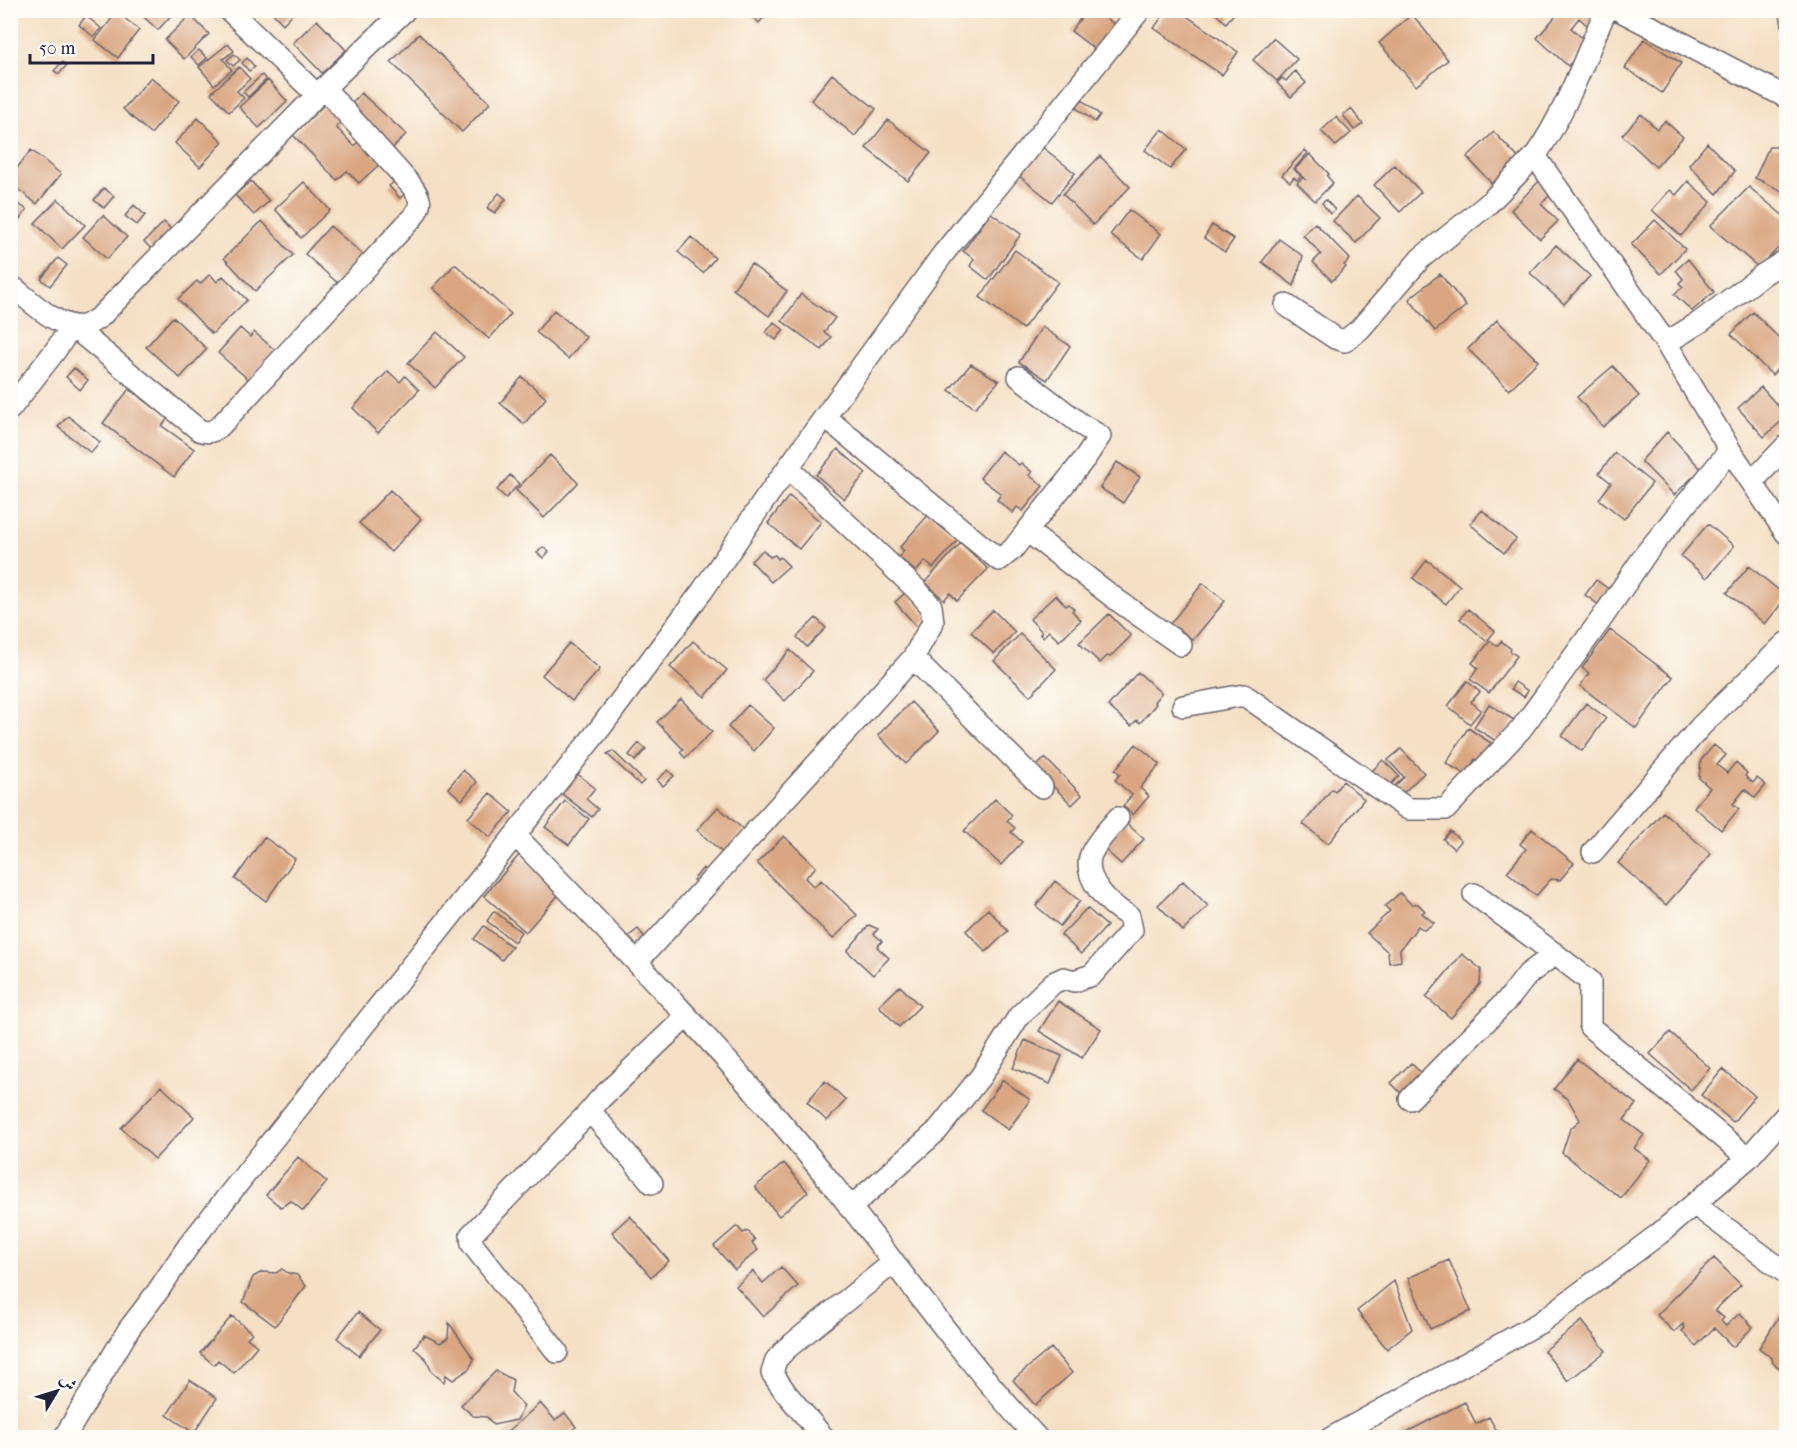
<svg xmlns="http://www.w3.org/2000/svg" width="1797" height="1448" font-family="'IM FELL French Canon',Amiri,serif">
  <rect width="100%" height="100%" fill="#fdfcf7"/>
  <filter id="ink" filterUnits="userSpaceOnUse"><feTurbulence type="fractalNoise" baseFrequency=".0167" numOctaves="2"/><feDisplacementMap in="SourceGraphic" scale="12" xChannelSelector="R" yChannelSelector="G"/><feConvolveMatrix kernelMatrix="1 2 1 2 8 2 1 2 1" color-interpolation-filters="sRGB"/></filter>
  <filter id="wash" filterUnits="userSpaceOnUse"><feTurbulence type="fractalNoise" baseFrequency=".008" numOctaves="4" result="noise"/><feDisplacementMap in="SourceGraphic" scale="24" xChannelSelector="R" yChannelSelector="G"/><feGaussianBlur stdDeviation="1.35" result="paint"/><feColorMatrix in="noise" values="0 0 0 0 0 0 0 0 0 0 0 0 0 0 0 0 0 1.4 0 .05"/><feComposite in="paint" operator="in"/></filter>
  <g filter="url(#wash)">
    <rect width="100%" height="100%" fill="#f5e0c5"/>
    <g id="blocks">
      <!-- building -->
      <path fill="#d9a681" d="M 136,10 L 176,10 L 158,30 Z
        M 270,10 L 296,10 L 283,24 Z
        M 746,10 L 770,10 L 759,23 Z
        M 1087,10 L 1096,10 L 1116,26 L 1097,51 L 1071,31 Z
        M 1167,10 L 1178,10 L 1238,52 L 1222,75 L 1154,28 Z
        M 1212,10 L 1237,10 L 1226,23 Z
        M 1561,10 L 1603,10 L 1589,27 L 1579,18 L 1571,28 L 1588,43 L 1568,66 L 1537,38 Z
        M 1779,10 L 1786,10 L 1786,25 L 1782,26 Z
        M 117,12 L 139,30 L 118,58 L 95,40 Z
        M 1412,14 L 1448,60 L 1416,86 L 1379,43 Z
        M 190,15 L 209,34 L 184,59 L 165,40 Z
        M 86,16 L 101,28 L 94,37 L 79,25 Z
        M 317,20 L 346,50 L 322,73 L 293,43 Z
        M 419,34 L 490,103 L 462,132 L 391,62 Z
        M 1273,38 L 1297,59 L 1277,81 L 1253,60 Z
        M 1644,39 L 1681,63 L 1662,93 L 1625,68 Z
        M 228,44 L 234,51 L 223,59 L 232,70 L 214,85 L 199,67 Z
        M 199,50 L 207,58 L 199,65 L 191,57 Z
        M 234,54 L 240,60 L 233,66 L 227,60 Z
        M 247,58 L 255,67 L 249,71 L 242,63 Z
        M 62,62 L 66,66 L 59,74 L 54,71 Z
        M 239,67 L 250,79 L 237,91 L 244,98 L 229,112 L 211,93 Z
        M 1295,71 L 1306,83 L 1291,97 L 1277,83 L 1282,78 L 1286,81 Z
        M 832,74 L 876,109 L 855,136 L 811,100 Z
        M 262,75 L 266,80 L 248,97 L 243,92 Z
        M 151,77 L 179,101 L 151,134 L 123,109 Z
        M 268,80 L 287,101 L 259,128 L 239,107 Z
        M 361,93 L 406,134 L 392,149 L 348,108 Z
        M 1082,100 L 1100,115 L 1095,122 L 1076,108 Z
        M 325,104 L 342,121 L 336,127 L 354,146 L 360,140 L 382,162 L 359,183 L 347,171 L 337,180 L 293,135 Z
        M 1351,109 L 1363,124 L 1354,130 L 1343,115 Z
        M 1641,114 L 1657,129 L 1665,121 L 1683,137 L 1656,167 L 1622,135 Z
        M 1336,117 L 1351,133 L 1336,146 L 1321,131 Z
        M 198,118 L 223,142 L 200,167 L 175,143 Z
        M 888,120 L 931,153 L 908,181 L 866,148 Z
        M 1162,129 L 1186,149 L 1170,169 L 1145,150 Z
        M 1494,132 L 1523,163 L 1496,188 L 1467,157 Z
        M 1707,143 L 1735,171 L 1717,194 L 1689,165 Z
        M 1041,146 L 1075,173 L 1052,202 L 1018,175 Z
        M 1769,147 L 1786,147 L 1786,193 L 1755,178 Z
        M 31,150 L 61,174 L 37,204 L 10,183 L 10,177 Z
        M 1305,150 L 1308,153 L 1294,169 L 1301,176 L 1297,180 L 1294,177 L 1290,182 L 1282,175 Z
        M 1310,154 L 1329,174 L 1327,176 L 1333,183 L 1315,201 L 1297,183 L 1303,177 L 1306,180 L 1295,169 Z
        M 1100,156 L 1130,187 L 1093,225 L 1063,194 Z
        M 1395,165 L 1421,192 L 1400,212 L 1374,185 Z
        M 1540,180 L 1552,193 L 1541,204 L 1558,221 L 1540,239 L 1511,210 Z
        M 251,181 L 269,201 L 254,215 L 235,195 Z
        M 1688,181 L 1711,202 L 1681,236 L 1652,210 L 1670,190 L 1676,195 Z
        M 304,182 L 330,210 L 301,238 L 275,209 Z
        M 394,182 L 405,194 L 400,198 L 389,186 Z
        M 1749,187 L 1786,218 L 1786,241 L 1758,267 L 1710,226 Z
        M 104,188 L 114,196 L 104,208 L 94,200 Z
        M 499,193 L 506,199 L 495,213 L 487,208 Z
        M 1357,196 L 1380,218 L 1356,243 L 1333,221 Z
        M 10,198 L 27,210 L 10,231 Z
        M 58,199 L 85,225 L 62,249 L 35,223 Z
        M 1326,200 L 1335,210 L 1330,214 L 1322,203 Z
        M 134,205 L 145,215 L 137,225 L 125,216 Z
        M 1129,210 L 1161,234 L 1143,259 L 1110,235 Z
        M 991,213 L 1021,234 L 988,280 L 970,266 L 974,259 L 963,251 Z
        M 103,215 L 127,237 L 107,259 L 83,237 Z
        M 1655,220 L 1685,249 L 1661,274 L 1631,245 Z
        M 262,221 L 293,255 L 255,291 L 224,258 Z
        M 164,222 L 173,231 L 154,251 L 144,242 Z
        M 1315,223 L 1350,259 L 1344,265 L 1346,267 L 1332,281 L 1313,262 L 1321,254 L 1303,235 Z
        M 1212,225 L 1234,239 L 1225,252 L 1204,238 Z
        M 330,226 L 366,257 L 341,286 L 305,254 Z
        M 691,237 L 715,258 L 703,273 L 678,252 Z
        M 1279,239 L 1303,256 L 1294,286 L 1262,262 Z
        M 1556,245 L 1590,276 L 1564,304 L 1530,273 Z
        M 1015,250 L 1058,282 L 1023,329 L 980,297 Z
        M 58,258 L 67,265 L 50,286 L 41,279 Z
        M 1688,259 L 1714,292 L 1692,311 L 1674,294 L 1683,287 L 1679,283 L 1683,279 L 1676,270 Z
        M 455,264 L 511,314 L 489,339 L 433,288 Z
        M 751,264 L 787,291 L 769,316 L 733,289 Z
        M 210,274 L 217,282 L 223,276 L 247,300 L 212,334 L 178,299 L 197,281 L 200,284 Z
        M 1440,274 L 1466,306 L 1435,331 L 1409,299 Z
        M 801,294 L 835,318 L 824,332 L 831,337 L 822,350 L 782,321 Z
        M 554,310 L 586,337 L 568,359 L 536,332 Z
        M 1753,312 L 1786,345 L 1786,360 L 1772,375 L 1731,334 Z
        M 173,317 L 207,349 L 180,378 L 146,347 Z
        M 1497,320 L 1538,361 L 1509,390 L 1468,349 Z
        M 774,322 L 784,330 L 776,340 L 766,332 Z
        M 1042,327 L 1070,346 L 1047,380 L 1019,362 Z
        M 240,328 L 250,337 L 254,332 L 275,350 L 249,380 L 218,353 Z
        M 437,332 L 464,357 L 435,388 L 408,363 Z
        M 971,364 L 999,381 L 975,408 L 949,390 Z
        M 1613,366 L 1639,396 L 1603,427 L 1577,397 Z
        M 74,368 L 88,380 L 80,390 L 66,377 Z
        M 388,371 L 400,382 L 405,376 L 419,390 L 378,433 L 353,408 Z
        M 522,377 L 546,398 L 524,424 L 500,403 Z
        M 1761,387 L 1786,415 L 1786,417 L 1764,437 L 1738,408 Z
        M 129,389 L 168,418 L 162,426 L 194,449 L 174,477 L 103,423 Z
        M 68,416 L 100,442 L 91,453 L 58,427 Z
        M 1667,432 L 1701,469 L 1674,495 L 1641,461 Z
        M 838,449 L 866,473 L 844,499 L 816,475 Z
        M 1001,451 L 1019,465 L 1021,463 L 1032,472 L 1029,475 L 1043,486 L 1023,511 L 1017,507 L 1013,513 L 997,500 L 1001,494 L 980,478 Z
        M 1615,453 L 1652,483 L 1624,519 L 1599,499 L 1611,483 L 1599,473 Z
        M 550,455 L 578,483 L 544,518 L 516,490 Z
        M 1117,462 L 1140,477 L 1123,503 L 1100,488 Z
        M 510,475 L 519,484 L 506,498 L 497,490 Z
        M 390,490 L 421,519 L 391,552 L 359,523 Z
        M 789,496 L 821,522 L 799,549 L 768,523 Z
        M 1482,510 L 1516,539 L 1504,553 L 1470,524 Z
        M 930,513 L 959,539 L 933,568 L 925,561 L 916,572 L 899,557 L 904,551 L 900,547 Z
        M 1708,524 L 1734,546 L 1707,578 L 1681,556 Z
        M 961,543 L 988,569 L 957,601 L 950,593 L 944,600 L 925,582 Z
        M 543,547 L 549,552 L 543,558 L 537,553 Z
        M 763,550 L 770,557 L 775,555 L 778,559 L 780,557 L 789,566 L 771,582 L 751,561 Z
        M 1427,560 L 1460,586 L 1446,604 L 1413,578 Z
        M 1749,566 L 1786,596 L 1786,598 L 1765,624 L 1727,593 Z
        M 1596,580 L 1613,592 L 1602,607 L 1585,595 Z
        M 1203,583 L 1225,601 L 1193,640 L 1179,629 L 1177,631 L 1169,625 Z
        M 906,592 L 929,618 L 918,628 L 895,602 Z
        M 1056,595 L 1066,606 L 1069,604 L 1074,609 L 1072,611 L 1081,620 L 1059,641 L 1049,631 L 1043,637 L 1040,634 L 1042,632 L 1030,619 Z
        M 1468,609 L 1495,631 L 1487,641 L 1460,619 Z
        M 993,610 L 1015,632 L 994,654 L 971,632 Z
        M 1109,614 L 1131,636 L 1110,657 L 1107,656 L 1100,663 L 1079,643 Z
        M 816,618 L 826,628 L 807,647 L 797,637 Z
        M 1610,630 L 1673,677 L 1636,728 L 1580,686 L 1589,673 L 1582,668 Z
        M 1020,634 L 1056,669 L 1030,696 L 994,661 Z
        M 693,641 L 727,670 L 705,697 L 670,667 Z
        M 1490,641 L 1497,646 L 1501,641 L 1511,649 L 1510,651 L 1517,656 L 1489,693 L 1470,679 L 1478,668 L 1472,663 Z
        M 569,643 L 600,669 L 572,701 L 542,675 Z
        M 790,650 L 813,671 L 785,701 L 763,680 Z
        M 1138,672 L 1161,693 L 1154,702 L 1156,704 L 1140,723 L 1137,720 L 1131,726 L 1108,706 Z
        M 1467,681 L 1480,692 L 1471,702 L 1481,710 L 1470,724 L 1448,706 Z
        M 1515,682 L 1528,691 L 1524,697 L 1511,689 Z
        M 681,699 L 712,732 L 685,758 L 680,752 L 683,749 L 657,722 Z
        M 911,702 L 939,731 L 906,764 L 878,735 Z
        M 1586,703 L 1606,718 L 1582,751 L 1562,736 Z
        M 1489,704 L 1514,720 L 1499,743 L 1474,727 Z
        M 748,705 L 774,728 L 754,751 L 728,727 Z
        M 1468,728 L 1491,743 L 1479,762 L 1475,759 L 1466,775 L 1446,763 Z
        M 639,743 L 646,749 L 635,761 L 629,755 Z
        M 1136,744 L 1160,764 L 1140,788 L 1149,796 L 1133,815 L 1123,806 L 1132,795 L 1115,780 L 1120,774 L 1115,770 Z
        M 1714,745 L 1726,755 L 1717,765 L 1727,773 L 1736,762 L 1747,773 L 1745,776 L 1753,783 L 1757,778 L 1766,785 L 1755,798 L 1745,789 L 1733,804 L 1739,809 L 1721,830 L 1694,807 L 1710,788 L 1699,778 L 1701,760 Z
        M 1401,749 L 1424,773 L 1401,795 L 1394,787 L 1404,777 L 1388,760 Z
        M 613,751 L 644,781 L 640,785 L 607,754 Z
        M 1045,758 L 1082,795 L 1072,805 L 1035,768 Z
        M 1383,760 L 1399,776 L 1388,787 L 1372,771 Z
        M 463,770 L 477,782 L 462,800 L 448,788 Z
        M 668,770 L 674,776 L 663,786 L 657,780 Z
        M 574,771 L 595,788 L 586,799 L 598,809 L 592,817 L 558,791 Z
        M 1343,781 L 1364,799 L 1328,844 L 1303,824 L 1332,789 L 1335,791 Z
        M 490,793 L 512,812 L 490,837 L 468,818 Z
        M 995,799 L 1012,815 L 1007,821 L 1015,828 L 1011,832 L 1022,842 L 1001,865 L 964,831 Z
        M 565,801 L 589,819 L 569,845 L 545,827 Z
        M 718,807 L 744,830 L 723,853 L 697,830 Z
        M 1663,812 L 1711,854 L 1666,905 L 1618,863 Z
        M 1125,822 L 1144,839 L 1121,864 L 1102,847 Z
        M 1532,829 L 1574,863 L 1560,880 L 1551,879 L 1536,896 L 1507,872 L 1526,849 L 1520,844 Z
        M 1450,831 L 1461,841 L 1454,849 L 1443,839 Z
        M 784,836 L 816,867 L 805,878 L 814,887 L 821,880 L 857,915 L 833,939 L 757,863 Z
        M 264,837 L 295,859 L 266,901 L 235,879 Z
        M 519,855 L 562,891 L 526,932 L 484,896 Z
        M 703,868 L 709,873 L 699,885 L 693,880 Z
        M 1055,881 L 1080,901 L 1060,926 L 1036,906 Z
        M 1183,881 L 1208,906 L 1183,931 L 1158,905 Z
        M 1400,893 L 1411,904 L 1418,904 L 1425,911 L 1422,913 L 1434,923 L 1424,930 L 1418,926 L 1400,950 L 1401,961 L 1389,963 L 1388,952 L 1367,933 L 1390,911 L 1385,906 Z
        M 1087,908 L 1107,926 L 1081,954 L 1061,935 Z
        M 988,909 L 1008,931 L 986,952 L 966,931 Z
        M 494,911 L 521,932 L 514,942 L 487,921 Z
        M 869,925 L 878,929 L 874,934 L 882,941 L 877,947 L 889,958 L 873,975 L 847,951 Z
        M 484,926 L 512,947 L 502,960 L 474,939 Z
        M 638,929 L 647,940 L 637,947 L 629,936 Z
        M 1462,954 L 1481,969 L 1480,984 L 1451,1018 L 1426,997 Z
        M 900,986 L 920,1006 L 899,1027 L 879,1006 Z
        M 1058,1001 L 1101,1029 L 1082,1058 L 1039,1031 Z
        M 1670,1032 L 1710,1068 L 1691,1090 L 1650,1054 Z
        M 1025,1040 L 1062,1056 L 1050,1084 L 1013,1068 Z
        M 1577,1059 L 1636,1104 L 1624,1120 L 1644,1135 L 1634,1148 L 1650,1160 L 1621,1198 L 1562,1153 L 1570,1129 L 1580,1120 L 1568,1099 L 1554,1089 Z
        M 1411,1063 L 1422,1074 L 1402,1094 L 1391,1083 Z
        M 1723,1069 L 1755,1096 L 1733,1122 L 1701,1095 Z
        M 1003,1080 L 1030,1100 L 1008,1130 L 981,1110 Z
        M 825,1081 L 846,1100 L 827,1121 L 807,1102 Z
        M 161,1086 L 194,1117 L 155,1159 L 121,1128 Z
        M 298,1157 L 327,1182 L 303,1211 L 291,1201 L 281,1207 L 266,1195 Z
        M 784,1163 L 808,1192 L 779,1216 L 755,1187 Z
        M 630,1216 L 669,1261 L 651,1277 L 612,1232 Z
        M 737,1226 L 743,1233 L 748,1231 L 755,1240 L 752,1243 L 758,1250 L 735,1270 L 714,1246 Z
        M 1714,1258 L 1741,1285 L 1715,1310 L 1724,1318 L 1721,1321 L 1726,1326 L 1740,1313 L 1753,1327 L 1733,1347 L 1714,1328 L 1696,1346 L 1682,1331 L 1685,1328 L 1683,1324 L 1674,1332 L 1657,1315 Z
        M 1449,1260 L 1471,1311 L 1430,1329 L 1408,1278 Z
        M 781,1267 L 798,1286 L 763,1317 L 736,1286 L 753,1271 L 763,1283 Z
        M 282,1269 L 288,1273 L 297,1275 L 306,1286 L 275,1326 L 243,1302 L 253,1277 L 262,1272 L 276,1273 Z
        M 1394,1281 L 1412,1329 L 1387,1349 L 1357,1311 Z
        M 1783,1310 L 1786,1311 L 1786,1373 L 1773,1363 L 1772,1358 L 1759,1348 Z
        M 358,1312 L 380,1330 L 359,1356 L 337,1338 Z
        M 232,1316 L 252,1333 L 247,1338 L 257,1346 L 234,1373 L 218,1360 L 214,1365 L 200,1353 Z
        M 1582,1321 L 1606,1351 L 1568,1381 L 1544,1351 Z
        M 449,1323 L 474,1359 L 469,1369 L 453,1380 L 446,1375 L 444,1382 L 432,1372 L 427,1360 L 414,1348 L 424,1335 L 440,1343 L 448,1338 Z
        M 1051,1348 L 1072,1373 L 1035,1405 L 1013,1380 Z
        M 496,1371 L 513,1380 L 511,1392 L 524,1406 L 517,1420 L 493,1425 L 487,1417 L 473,1416 L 461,1405 Z
        M 190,1380 L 217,1398 L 194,1433 L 167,1415 Z
        M 1465,1402 L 1476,1424 L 1489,1417 L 1500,1437 L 1397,1437 Z
        M 540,1403 L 555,1420 L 565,1413 L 576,1427 L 564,1437 L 502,1437 Z"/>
    </g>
  </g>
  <g filter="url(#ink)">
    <use href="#blocks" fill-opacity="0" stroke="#6c646b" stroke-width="1.5"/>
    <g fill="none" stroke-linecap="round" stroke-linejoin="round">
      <!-- minor casing -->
      <g stroke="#6c646b" stroke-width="24">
        <path id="minor" d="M 229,10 L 317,95
          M 1606,10 C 1584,60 1566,112 1535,156 L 1666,343 L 1730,450 L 1786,533
          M 1619,10 L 1786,97
          M 10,285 C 29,299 58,330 83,326 C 89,325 95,320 100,317 L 317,95 L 405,10
          M 1286,305 L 1335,338 L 1345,341 L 1360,329 L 1421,258 L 1487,205 L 1535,156
          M 1666,343 L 1700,322 L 1764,274 L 1786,260
          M 1019,377 L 1082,425 L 1100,436 L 1086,457 L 1027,531
          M 10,409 L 55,351 L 72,326 L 199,430 C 209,434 214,431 221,425 L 413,217 C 423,203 421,199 411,185 L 325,89
          M 825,417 L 999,560 L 1013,549 L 1027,531 L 1117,600 L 1181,645
          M 1752,482 L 1786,446
          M 913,658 L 1042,787
          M 1183,706 L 1244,695 L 1408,809 L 1446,809 L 1521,729 L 1602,618 L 1647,552 L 1730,450
          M 515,835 C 624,948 733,1061 832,1184 C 900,1268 963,1358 1037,1438
          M 1593,852 L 1701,726 L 1786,643
          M 1474,894 L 1555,954
          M 637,962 L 913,658 L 933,622 L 931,606 L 916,589 L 788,468
          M 1410,1099 L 1511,996 L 1528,974 L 1555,954 L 1590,981 L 1590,1027 L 1748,1158
          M 652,1183 L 590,1111 L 600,1099 L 687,1016
          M 1694,1204 L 1786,1273
          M 850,1208 L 937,1131 L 981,1076 L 1019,1016 L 1053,983 L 1064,978 L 1074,981 L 1092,975 L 1132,930 L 1129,916 C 1109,905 1080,877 1092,852 C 1098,840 1110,828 1118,818
          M 557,1352 L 472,1244 L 471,1235 L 590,1111
          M 64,1438 L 129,1329 L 158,1291 L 189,1245 L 601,727 L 703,590 L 766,498 L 943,254 L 1140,10
          M 824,1438 L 786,1393 L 772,1373 L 776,1360 L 786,1349 L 894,1262
          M 1331,1438 L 1541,1322 L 1659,1234 L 1748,1158 L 1786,1115"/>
      </g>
      <!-- minor -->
      <use href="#minor" stroke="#fff" stroke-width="21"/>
    </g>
  </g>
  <!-- margin -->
  <rect width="1797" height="1448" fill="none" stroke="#fdfcf7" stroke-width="36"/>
  <!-- north arrow -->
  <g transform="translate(57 1391) rotate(52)" stroke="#fdfcf7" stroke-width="4.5" paint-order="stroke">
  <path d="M0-4.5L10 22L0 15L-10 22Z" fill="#22223b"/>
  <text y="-9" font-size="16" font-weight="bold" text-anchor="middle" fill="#22223b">ش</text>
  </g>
  <!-- scale -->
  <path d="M30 54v9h123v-9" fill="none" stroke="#22223b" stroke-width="3"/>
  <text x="39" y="54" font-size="18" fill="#22223b" stroke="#fdfcf7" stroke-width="4.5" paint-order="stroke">50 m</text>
</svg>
